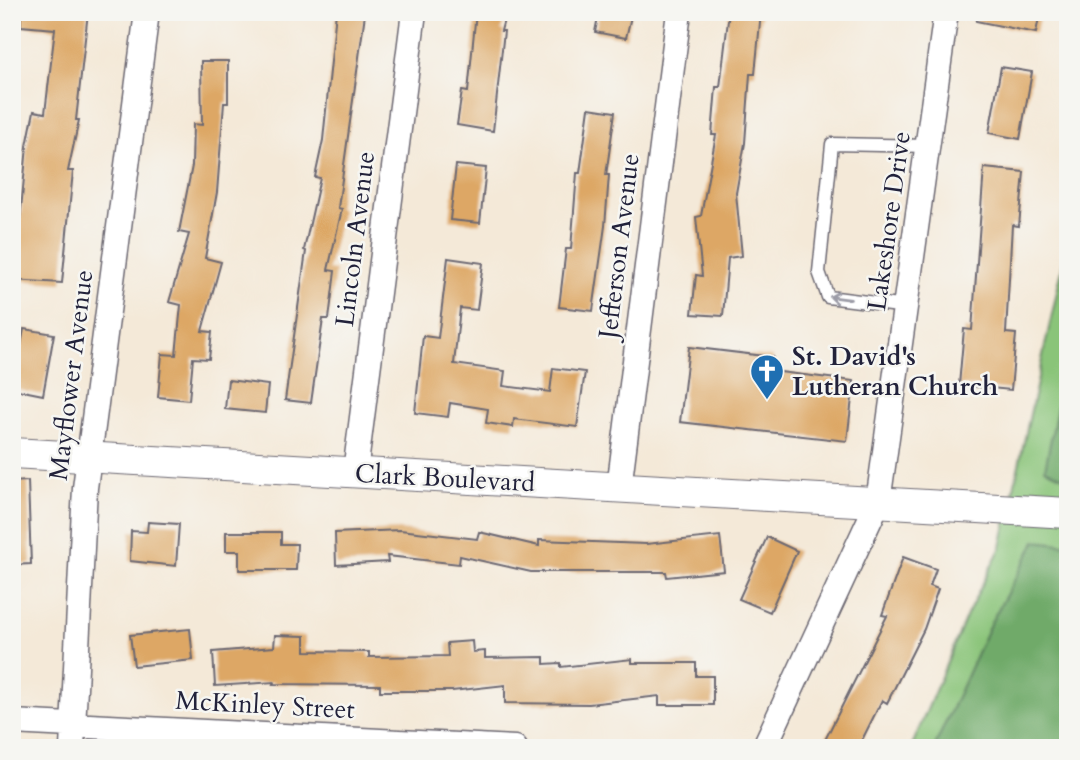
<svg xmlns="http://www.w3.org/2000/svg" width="1080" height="760" font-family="Cardo,serif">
  <rect width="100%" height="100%" fill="#f6f6f2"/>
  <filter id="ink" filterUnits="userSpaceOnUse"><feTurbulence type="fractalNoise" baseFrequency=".0143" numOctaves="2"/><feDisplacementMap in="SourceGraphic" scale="14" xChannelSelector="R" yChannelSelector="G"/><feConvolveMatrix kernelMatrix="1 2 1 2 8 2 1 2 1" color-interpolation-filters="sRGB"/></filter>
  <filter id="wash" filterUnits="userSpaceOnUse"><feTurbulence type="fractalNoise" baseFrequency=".00686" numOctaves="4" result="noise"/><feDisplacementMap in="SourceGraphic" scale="28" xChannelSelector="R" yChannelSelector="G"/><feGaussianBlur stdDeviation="1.57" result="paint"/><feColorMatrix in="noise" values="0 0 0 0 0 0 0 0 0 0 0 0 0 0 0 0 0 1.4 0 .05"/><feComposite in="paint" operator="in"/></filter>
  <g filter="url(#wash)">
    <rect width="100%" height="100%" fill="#f4e9d8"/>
    <!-- green -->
    <path fill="#8ac479" stroke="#56735a" stroke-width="2" d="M 1068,241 L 1068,748 L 911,748 L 967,615 L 1001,547 Z"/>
    <!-- forest -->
    <path fill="#6faa69" stroke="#486652" stroke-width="2" d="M 1068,353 L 1068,479 L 1045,469 Z
      M 1036,541 L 1068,545 L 1068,748 L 934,748 L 990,624 Z"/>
    <g id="blocks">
      <!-- building -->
      <path fill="#dda765" d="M 21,12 L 88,12 L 76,120 L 79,120 L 68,171 L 73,171 L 62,283 L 12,280 L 13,231 L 19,231 L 27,146 L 34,111 L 45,113 L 55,29 L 21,26 Z
        M 336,12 L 365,14 L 338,208 L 342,209 L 328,270 L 335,271 L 329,319 L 323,319 L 311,403 L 285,400 L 306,251 L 304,250 L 320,178 L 315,177 L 323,140 Z
        M 476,12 L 506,12 L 501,31 L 504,31 L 493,131 L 457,125 L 462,91 L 468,92 Z
        M 599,12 L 632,12 L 626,38 L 595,32 Z
        M 729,12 L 761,12 L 755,74 L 750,74 L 745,143 L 736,193 L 742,256 L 728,258 L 723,316 L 692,314 L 696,275 L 702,276 L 696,217 L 701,216 L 716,135 L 712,135 L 716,87 L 720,87 Z
        M 977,12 L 1040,12 L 1036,33 L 976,21 Z
        M 201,61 L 228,61 L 228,103 L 224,103 L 217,192 L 205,258 L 221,262 L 202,331 L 212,332 L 209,359 L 193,358 L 189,400 L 158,397 L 162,354 L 176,355 L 181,305 L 169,302 L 189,234 L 179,232 L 192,166 L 193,124 L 202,125 Z
        M 1001,67 L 1032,72 L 1020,139 L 989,133 Z
        M 589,108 L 615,112 L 606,175 L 609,175 L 605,226 L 593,311 L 559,307 L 566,249 L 571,249 L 577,173 L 580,173 Z
        M 456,165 L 486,168 L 480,223 L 450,220 Z
        M 984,168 L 1024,172 L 1019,226 L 1012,225 L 1006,333 L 1016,334 L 1011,390 L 959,385 L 964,329 L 972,330 Z
        M 448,258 L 483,263 L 477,310 L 460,308 L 454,364 L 505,371 L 503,386 L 550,392 L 553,368 L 585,372 L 577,427 L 514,419 L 513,427 L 486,423 L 488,409 L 450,403 L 448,417 L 415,413 L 423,336 L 438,338 Z
        M 24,329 L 54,334 L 43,395 L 13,389 Z
        M 689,347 L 773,357 L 772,371 L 854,381 L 847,441 L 680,422 Z
        M 228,380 L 268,385 L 265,413 L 225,409 Z
        M 28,481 L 31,564 L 12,565 L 12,482 Z
        M 148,522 L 179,524 L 176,566 L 130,561 L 131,531 L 147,532 Z
        M 400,530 L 477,539 L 479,532 L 539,546 L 539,540 L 646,544 L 720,536 L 724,571 L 667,577 L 666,572 L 531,572 L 460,556 L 459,564 L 387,556 L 388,562 L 336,565 L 335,533 Z
        M 226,532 L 281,532 L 281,544 L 297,544 L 296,570 L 239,570 L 239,551 L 226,551 Z
        M 767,537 L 797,551 L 770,612 L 739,599 Z
        M 903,557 L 936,569 L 930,586 L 938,589 L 924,629 L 887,703 L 882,700 L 858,748 L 836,748 L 824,742 L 887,616 L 882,615 Z
        M 190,629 L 193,660 L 134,666 L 130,635 Z
        M 275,635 L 305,636 L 305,651 L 369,652 L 369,657 L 448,656 L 447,643 L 472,641 L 473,652 L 485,651 L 485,658 L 544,657 L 544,664 L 561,663 L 561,667 L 632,659 L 632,663 L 696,663 L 696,676 L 713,676 L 713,705 L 659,705 L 659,696 L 589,704 L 505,703 L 505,685 L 452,691 L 380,691 L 380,685 L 273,684 L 274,682 L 215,686 L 213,652 L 274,647 Z"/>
    </g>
  </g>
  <g filter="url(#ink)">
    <use href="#blocks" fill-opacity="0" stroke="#6c6872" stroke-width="2"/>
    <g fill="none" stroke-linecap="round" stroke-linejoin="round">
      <!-- service casing -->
      <g stroke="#6c6872" stroke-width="15">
        <path id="service" d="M 907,307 L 828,297 L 819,272 L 832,144 L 929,146"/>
      </g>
      <!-- minor casing -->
      <g stroke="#6c6872" stroke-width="27">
        <path id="minor" d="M 355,472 L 414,12
          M 619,488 L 679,12
          M 12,722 L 515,748
          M 72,748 L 85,488 L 147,12
          M 764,748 L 878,502 L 946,12"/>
      </g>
      <!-- tertiary casing -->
      <g stroke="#6c6872" stroke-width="32">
        <path id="tertiary" d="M 12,453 L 1068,513"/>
      </g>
      <!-- service -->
      <use href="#service" stroke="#fff" stroke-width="12"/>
      <!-- minor -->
      <use href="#minor" stroke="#fff" stroke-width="24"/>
      <!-- tertiary -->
      <use href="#tertiary" stroke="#fff" stroke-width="30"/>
    </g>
    <!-- one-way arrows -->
    <defs><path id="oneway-shaft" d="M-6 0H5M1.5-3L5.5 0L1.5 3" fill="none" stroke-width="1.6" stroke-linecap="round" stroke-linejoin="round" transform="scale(1.75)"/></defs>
    <use stroke="#9c9ca7" href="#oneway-shaft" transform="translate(840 298) rotate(-173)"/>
  </g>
  <!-- icons -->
  <defs>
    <g id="church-pin" transform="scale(1.75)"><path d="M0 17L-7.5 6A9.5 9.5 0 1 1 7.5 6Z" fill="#1f6fb2" stroke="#f6f6f2"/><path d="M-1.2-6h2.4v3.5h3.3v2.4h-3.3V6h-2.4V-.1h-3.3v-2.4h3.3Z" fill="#fff"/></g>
  </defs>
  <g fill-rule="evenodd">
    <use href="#church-pin" x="767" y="371"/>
  </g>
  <g text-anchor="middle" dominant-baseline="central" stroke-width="5" stroke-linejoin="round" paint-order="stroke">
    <!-- street labels -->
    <g font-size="26" fill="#22223b" stroke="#f6f6f2">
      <text transform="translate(889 221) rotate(-82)">Lakeshore Drive</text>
      <text transform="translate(355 239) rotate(-83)">Lincoln Avenue</text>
      <text transform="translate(619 246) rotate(-83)">Jefferson Avenue</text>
      <text transform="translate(71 375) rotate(-83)">Mayflower Avenue</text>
      <text transform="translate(445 478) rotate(3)">Clark Boulevard</text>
      <text transform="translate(265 705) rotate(3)">McKinley Street</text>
    </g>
    <!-- poi labels -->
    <g font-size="26" font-weight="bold" fill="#22223b" stroke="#f6f6f2" text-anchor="start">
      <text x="792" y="356">St. David's<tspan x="792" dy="30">Lutheran Church</tspan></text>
    </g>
  </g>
  <!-- margin -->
  <rect width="1080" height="760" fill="none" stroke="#f6f6f2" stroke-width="42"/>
</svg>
